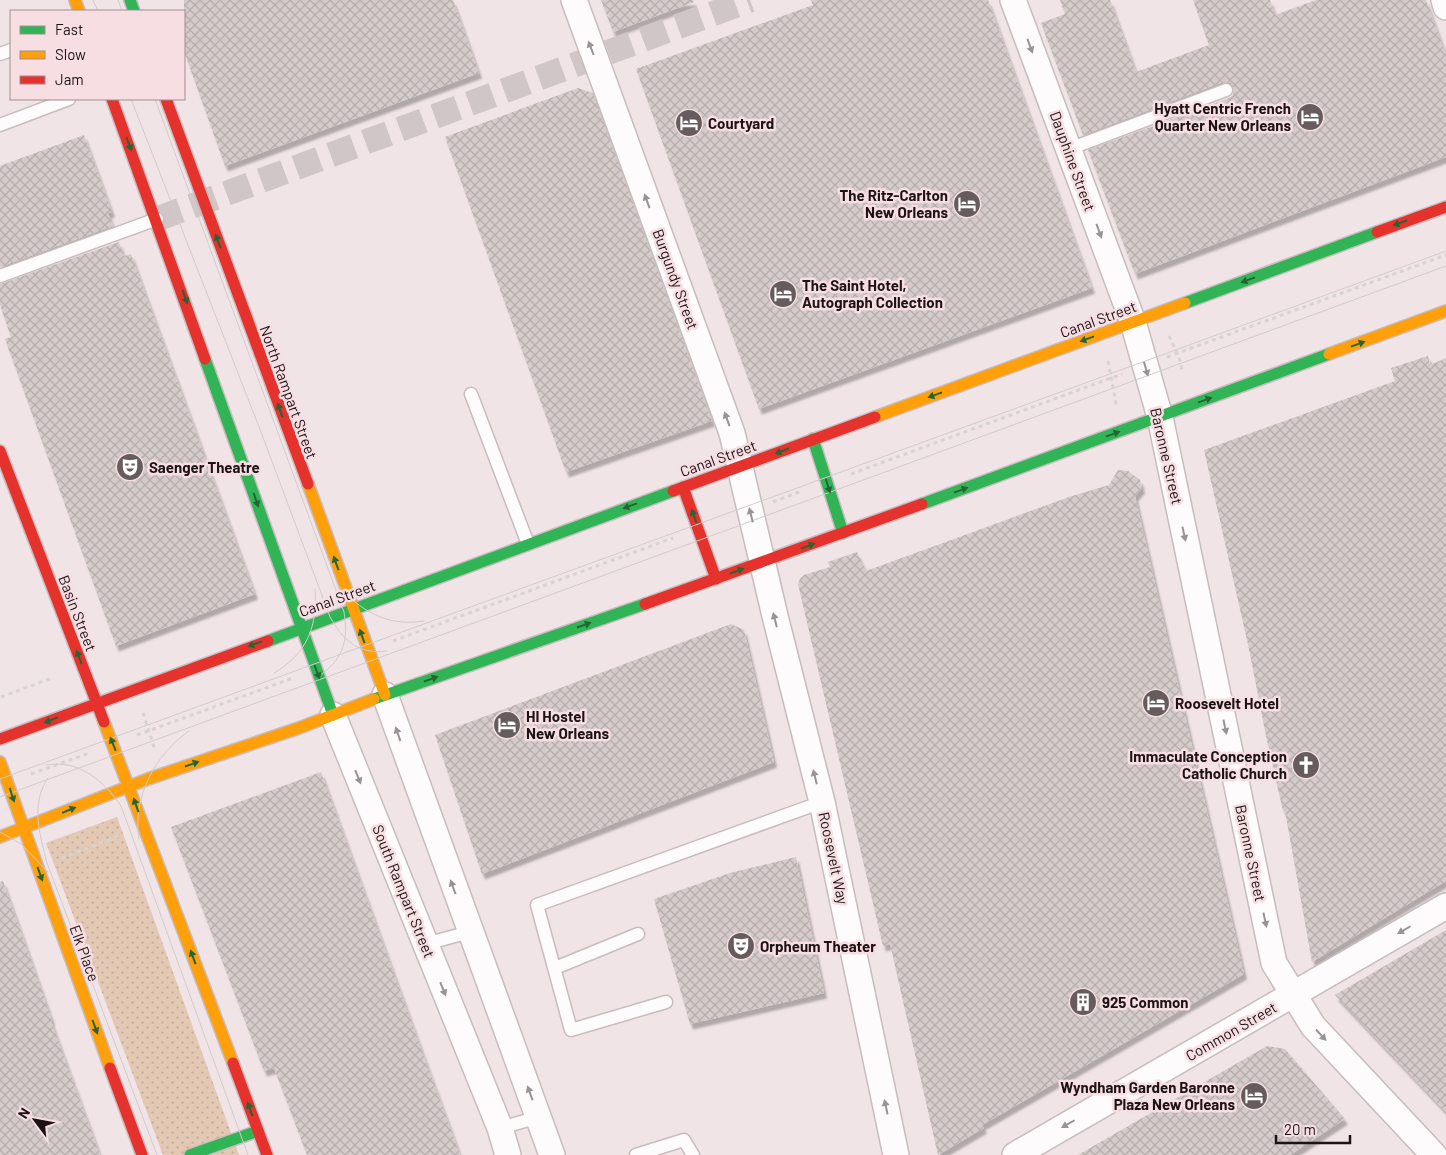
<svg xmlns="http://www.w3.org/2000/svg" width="1446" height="1155" font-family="Barlow,sans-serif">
  <defs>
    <pattern id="grass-dots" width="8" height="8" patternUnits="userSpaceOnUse" patternTransform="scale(1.25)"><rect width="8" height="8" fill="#e3c8b4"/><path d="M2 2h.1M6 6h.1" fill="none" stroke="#c2ab9a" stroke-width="1.8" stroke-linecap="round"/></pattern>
    <pattern id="building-cross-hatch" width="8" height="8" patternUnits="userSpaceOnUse" patternTransform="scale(1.25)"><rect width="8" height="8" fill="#d5cbcb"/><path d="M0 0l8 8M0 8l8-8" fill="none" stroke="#b6adad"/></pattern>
    <filter id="shadow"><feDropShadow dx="3" dy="5.5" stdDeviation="1" flood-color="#0004"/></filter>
  </defs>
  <rect width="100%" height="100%" fill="#f0e4e6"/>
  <!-- grass -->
  <path fill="url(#grass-dots)" d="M 117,817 L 239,1155 L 163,1155 L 46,843 Z"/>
  <!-- building -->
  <path fill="url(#building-cross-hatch)" filter="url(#shadow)" d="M 184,0 L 453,0 L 479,73 L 225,166 L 184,51 Z
    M 601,0 L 693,0 L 694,2 L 613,32 Z
    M 811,0 L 988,0 L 1092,288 L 759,409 L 636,69 L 813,5 Z
    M 1060,0 L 1110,0 L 1136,72 L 1209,45 L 1193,0 L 1270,0 L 1275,15 L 1316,0 L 1426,0 L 1446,55 L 1446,157 L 1135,274 L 1088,150 L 1229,98 L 1233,95 L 1234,88 L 1231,83 L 1223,82 L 1083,135 L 1041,23 L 1065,14 Z
    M 578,88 L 593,93 L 712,421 L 566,472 L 445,137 Z
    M 84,135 L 112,212 L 108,213 L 113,226 L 0,267 L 0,166 Z
    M 119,242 L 124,256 L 131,254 L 255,594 L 116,646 L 5,339 L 11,337 L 0,305 L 0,284 Z
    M 1428,356 L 1430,365 L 1446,358 L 1446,881 L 1312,962 L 1285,811 L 1283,811 L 1266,736 L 1249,649 L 1204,450 L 1395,381 L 1391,368 Z
    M 1118,470 L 1128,471 L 1140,480 L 1142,488 L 1135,496 L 1244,974 L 982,1125 L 984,1128 L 938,1155 L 890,944 L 883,946 L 798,584 L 800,579 L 804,575 L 830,567 L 828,562 L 857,552 L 866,571 L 1069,497 L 1109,485 Z
    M 731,624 L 744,630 L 774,762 L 482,874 L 435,735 Z
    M 321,772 L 415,1032 L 460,1155 L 307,1155 L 274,1068 L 264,1071 L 171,827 Z
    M 796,857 L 824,993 L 690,1024 L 654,899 L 730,873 Z
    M 3,881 L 52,1020 L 51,1021 L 100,1155 L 0,1155 L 0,882 Z
    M 1446,930 L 1446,1112 L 1335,995 Z
    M 1267,1046 L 1285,1049 L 1345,1119 L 1290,1155 L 1078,1155 Z"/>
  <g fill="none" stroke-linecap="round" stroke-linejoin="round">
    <!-- street-tunnel -->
    <path stroke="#d0c5c7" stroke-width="25" stroke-dasharray="25 12" stroke-linecap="butt" d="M 157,219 L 750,0"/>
    <!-- lane casing -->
    <g stroke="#c7bcbe" stroke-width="15">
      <path id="lane" d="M 0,54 L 11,50
        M 0,125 L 69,99
        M 1069,149 L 1226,90
        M 0,276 L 157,219
        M 471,394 L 528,544
        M 425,944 L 470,932
        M 555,968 L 638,934
        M 666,1002 L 571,1030 L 537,905 L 822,802
        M 500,1128 L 539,1117
        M 636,1155 L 684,1140 L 693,1155"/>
    </g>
    <!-- street casing -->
    <g stroke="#c7bcbe" stroke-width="28">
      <path id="street" d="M 574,0 L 732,433 L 775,616 L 822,802 L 896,1155
        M 1013,0 L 1133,322 L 1160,417 L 1274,963 L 1313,1026 L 1434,1155
        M 1444,0 L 1446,7
        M 385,695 L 552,1155
        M 333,715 L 500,1128 L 508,1155
        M 1015,1155 L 1446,906"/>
    </g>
    <!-- fast casing -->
    <g stroke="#c7bcbe" stroke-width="14">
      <path id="fast" d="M 130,0 L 134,11
        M 1185,303 L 1377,232
        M 205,359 L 333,715
        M 813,439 L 843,533
        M 922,504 L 1329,354
        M 268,641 L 673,491
        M 374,699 L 645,604
        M 190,1155 L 258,1131"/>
    </g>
    <!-- slow casing -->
    <g stroke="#c7bcbe" stroke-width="14">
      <path id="slow" d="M 75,0 L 79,11
        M 1329,354 L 1446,311
        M 875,417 L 1185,303
        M 308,484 L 385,695
        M 104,722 L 233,1063
        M 0,762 L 110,1068
        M 0,837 L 148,779 L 299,728 L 374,699"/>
    </g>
    <!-- jam casing -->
    <g stroke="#c7bcbe" stroke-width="14">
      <path id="jam" d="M 112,99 L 205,359
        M 166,99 L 308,484
        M 1377,232 L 1446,207
        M 0,451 L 104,722
        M 683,487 L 716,579
        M 673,491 L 875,417
        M 645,604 L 922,504
        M 0,739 L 268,641
        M 233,1063 L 267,1155
        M 110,1068 L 142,1155"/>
    </g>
    <!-- path -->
    <path stroke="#d7d3d4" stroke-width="3" stroke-dasharray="4 4" stroke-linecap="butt" d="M 1169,336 L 1179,357 L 1182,370
      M 1167,357 L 1446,255
      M 1108,361 L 1116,404
      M 851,474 L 1122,374
      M 773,502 L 802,491
      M 393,641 L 673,538
      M 1,697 L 52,678
      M 143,713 L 155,750
      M 137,735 L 293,678
      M 31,774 L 89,753
      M 62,858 L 121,835"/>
    <!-- lane -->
    <use href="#lane" stroke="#fdfbfb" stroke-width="12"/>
    <!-- street -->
    <use href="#street" stroke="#fdfbfb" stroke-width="25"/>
    <!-- fast -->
    <use href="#fast" stroke="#30b455" stroke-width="11"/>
    <!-- slow -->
    <use href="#slow" stroke="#ff9f0a" stroke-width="11"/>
    <!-- jam -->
    <use href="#jam" stroke="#e5322d" stroke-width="11"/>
    <!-- tram -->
    <path stroke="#d1cccd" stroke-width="1" d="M 93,0 L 98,11
      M 118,0 L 122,11
      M 131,99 L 261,432 L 330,617 C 343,640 358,655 387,651
      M 155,99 L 344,612 C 348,638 345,657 322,674
      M 337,584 C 360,611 387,627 424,621
      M 274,673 C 307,654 318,626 315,589
      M 46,765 C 79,759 104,781 121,806 L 248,1155
      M 48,778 C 30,804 40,835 47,863 L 157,1155
      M 0,779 C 482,602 964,428 1446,251
      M 0,797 L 1446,266
      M 0,832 L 21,844 L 48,872
      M 139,839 C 132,798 155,754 189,731"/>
  </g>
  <!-- one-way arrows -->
  <defs><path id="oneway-solid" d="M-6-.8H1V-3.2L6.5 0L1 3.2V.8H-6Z" transform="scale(1.25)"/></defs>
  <g fill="#989394">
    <use href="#oneway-solid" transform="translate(1030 46) rotate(70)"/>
    <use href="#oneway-solid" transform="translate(591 48) rotate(-111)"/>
    <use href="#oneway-solid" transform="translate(647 201) rotate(-110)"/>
    <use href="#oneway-solid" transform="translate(1099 231) rotate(70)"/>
    <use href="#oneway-solid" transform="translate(1146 369) rotate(74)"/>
    <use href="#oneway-solid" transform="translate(727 419) rotate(-110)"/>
    <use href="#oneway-solid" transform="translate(751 515) rotate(-104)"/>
    <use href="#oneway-solid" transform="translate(1184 534) rotate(78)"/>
    <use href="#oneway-solid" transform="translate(775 620) rotate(-104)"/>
    <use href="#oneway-solid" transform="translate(1225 727) rotate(78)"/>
    <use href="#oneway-solid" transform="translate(398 734) rotate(-109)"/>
    <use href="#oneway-solid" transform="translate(358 777) rotate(68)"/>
    <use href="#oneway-solid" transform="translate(815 777) rotate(-104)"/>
    <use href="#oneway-solid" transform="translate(453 887) rotate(-110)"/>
    <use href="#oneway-solid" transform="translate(1265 920) rotate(78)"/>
    <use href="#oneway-solid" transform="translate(1404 930) rotate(150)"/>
    <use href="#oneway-solid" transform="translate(443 989) rotate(68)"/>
    <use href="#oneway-solid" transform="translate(1321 1035) rotate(47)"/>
    <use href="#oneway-solid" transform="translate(530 1093) rotate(-110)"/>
    <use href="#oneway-solid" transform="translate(886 1107) rotate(-102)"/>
    <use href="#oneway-solid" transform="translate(1068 1124) rotate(150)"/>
  </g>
  <g fill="#266435">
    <use href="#oneway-solid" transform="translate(129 144) rotate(69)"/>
    <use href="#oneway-solid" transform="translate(1400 223) rotate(160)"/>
    <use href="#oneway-solid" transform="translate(218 241) rotate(-110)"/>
    <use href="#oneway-solid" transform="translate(1248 280) rotate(160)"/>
    <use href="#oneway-solid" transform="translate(185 297) rotate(71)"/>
    <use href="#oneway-solid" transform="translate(1087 339) rotate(160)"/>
    <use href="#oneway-solid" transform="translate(1358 344) rotate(-20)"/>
    <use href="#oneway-solid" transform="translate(935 395) rotate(160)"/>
    <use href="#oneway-solid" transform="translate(1205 400) rotate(-20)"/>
    <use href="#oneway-solid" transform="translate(280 410) rotate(-110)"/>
    <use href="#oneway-solid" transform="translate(1113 434) rotate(-20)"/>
    <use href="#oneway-solid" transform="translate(782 451) rotate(159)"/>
    <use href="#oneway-solid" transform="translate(828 486) rotate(73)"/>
    <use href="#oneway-solid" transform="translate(961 490) rotate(-20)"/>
    <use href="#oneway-solid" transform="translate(256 500) rotate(71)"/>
    <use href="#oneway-solid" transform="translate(630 506) rotate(160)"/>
    <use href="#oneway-solid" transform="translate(694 516) rotate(-110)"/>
    <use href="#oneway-solid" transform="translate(808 546) rotate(-20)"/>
    <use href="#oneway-solid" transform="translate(336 563) rotate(-110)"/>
    <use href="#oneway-solid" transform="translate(737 571) rotate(-20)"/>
    <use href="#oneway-solid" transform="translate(584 625) rotate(-19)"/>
    <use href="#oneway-solid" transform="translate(362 636) rotate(-110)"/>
    <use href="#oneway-solid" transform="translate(255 644) rotate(160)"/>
    <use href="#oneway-solid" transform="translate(79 657) rotate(-111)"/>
    <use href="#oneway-solid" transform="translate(317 672) rotate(69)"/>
    <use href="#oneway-solid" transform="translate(431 679) rotate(-19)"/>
    <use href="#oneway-solid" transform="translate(51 720) rotate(159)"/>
    <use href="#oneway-solid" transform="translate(113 744) rotate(-112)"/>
    <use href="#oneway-solid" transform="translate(192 764) rotate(-19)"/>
    <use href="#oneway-solid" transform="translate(12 795) rotate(72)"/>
    <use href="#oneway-solid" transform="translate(136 805) rotate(-110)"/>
    <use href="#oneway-solid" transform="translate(69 810) rotate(-22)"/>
    <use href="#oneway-solid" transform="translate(40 874) rotate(70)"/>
    <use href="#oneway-solid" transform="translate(193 957) rotate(-110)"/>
    <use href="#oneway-solid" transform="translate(95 1027) rotate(70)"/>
    <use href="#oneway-solid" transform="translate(250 1109) rotate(-110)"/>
  </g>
  <!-- icons -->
  <defs>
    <g id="hotel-disc" transform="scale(1.4375)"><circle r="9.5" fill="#665c5e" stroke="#f6dee2"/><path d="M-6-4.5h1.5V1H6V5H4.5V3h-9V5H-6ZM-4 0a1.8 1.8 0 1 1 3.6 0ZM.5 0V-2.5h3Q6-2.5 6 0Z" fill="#fff"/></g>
    <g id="theatre-disc" transform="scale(1.4375)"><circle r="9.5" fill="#665c5e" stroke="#f6dee2"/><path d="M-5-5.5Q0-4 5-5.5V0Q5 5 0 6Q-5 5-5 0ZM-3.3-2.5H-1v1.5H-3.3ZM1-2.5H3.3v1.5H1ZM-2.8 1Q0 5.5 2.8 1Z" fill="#fff"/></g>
    <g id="church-disc" transform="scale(1.4375)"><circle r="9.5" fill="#665c5e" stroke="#f6dee2"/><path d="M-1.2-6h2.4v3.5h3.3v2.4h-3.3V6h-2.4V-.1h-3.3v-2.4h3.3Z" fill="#fff"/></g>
    <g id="building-disc" transform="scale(1.4375)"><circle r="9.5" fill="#665c5e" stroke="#f6dee2"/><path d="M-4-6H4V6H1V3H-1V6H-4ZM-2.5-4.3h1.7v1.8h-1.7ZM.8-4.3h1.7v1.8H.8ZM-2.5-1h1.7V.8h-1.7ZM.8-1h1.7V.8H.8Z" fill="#fff"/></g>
  </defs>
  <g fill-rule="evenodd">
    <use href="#hotel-disc" x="1310" y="117"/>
    <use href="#hotel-disc" x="689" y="123"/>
    <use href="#hotel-disc" x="967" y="204"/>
    <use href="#hotel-disc" x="783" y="294"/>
    <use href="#theatre-disc" x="130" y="467"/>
    <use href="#hotel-disc" x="1156" y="703"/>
    <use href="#hotel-disc" x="507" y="725"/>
    <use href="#church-disc" x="1306" y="765"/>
    <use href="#theatre-disc" x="741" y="946"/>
    <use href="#building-disc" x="1083" y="1002"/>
    <use href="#hotel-disc" x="1254" y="1096"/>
  </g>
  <g text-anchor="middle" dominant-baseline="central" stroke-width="5" stroke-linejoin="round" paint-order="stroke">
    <!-- poi labels -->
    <g font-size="15" font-weight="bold" fill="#1c1315" stroke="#f6dee2" text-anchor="start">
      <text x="1291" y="108" text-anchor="end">Hyatt Centric French<tspan x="1291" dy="17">Quarter New Orleans</tspan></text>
      <text x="708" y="123">Courtyard</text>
      <text x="948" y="195" text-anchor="end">The Ritz-Carlton<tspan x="948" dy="17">New Orleans</tspan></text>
      <text x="802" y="285">The Saint Hotel,<tspan x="802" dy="17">Autograph Collection</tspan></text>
      <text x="149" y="467">Saenger Theatre</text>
      <text x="1175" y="703">Roosevelt Hotel</text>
      <text x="526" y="716">HI Hostel<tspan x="526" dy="17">New Orleans</tspan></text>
      <text x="1287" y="756" text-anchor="end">Immaculate Conception<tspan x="1287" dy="17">Catholic Church</tspan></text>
      <text x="760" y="946">Orpheum Theater</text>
      <text x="1102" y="1002">925 Common</text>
      <text x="1235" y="1087" text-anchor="end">Wyndham Garden Baronne<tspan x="1235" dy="17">Plaza New Orleans</tspan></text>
    </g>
    <!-- street labels -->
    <g font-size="15" fill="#1c1315" stroke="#f6dee2">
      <text transform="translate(1073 161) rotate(70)">Dauphine Street</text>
      <text transform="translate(676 279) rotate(70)">Burgundy Street</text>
      <text transform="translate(1098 319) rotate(-20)">Canal Street</text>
      <text transform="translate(289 392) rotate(70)">North Rampart Street</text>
      <text transform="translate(1167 456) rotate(77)">Baronne Street</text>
      <text transform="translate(718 458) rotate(-20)">Canal Street</text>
      <text transform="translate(337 598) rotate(-20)">Canal Street</text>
      <text transform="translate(78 613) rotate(69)">Basin Street</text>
      <text transform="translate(1251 853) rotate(78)">Baronne Street</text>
      <text transform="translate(834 858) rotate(78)">Roosevelt Way</text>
      <text transform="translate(404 891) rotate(68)">South Rampart Street</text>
      <text transform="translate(85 953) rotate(70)">Elk Place</text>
      <text transform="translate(1231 1031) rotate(-30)">Common Street</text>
    </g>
  </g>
  <!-- legend -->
  <rect x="10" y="10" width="175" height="90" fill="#f6dee2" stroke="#9f8d90"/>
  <rect x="20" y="26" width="25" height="8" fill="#30b455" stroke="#9f8d90"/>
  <text x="55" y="35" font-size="15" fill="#1c1315">Fast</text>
  <rect x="20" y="51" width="25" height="8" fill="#ff9f0a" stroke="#9f8d90"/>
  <text x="55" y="60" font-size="15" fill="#1c1315">Slow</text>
  <rect x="20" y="76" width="25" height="8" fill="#e5322d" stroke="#9f8d90"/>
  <text x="55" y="85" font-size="15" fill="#1c1315">Jam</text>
  <!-- north arrow -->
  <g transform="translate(35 1120) rotate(302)" stroke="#f6dee2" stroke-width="4" paint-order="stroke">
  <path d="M0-4L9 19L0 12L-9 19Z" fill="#1c1315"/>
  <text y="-8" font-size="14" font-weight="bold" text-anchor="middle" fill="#1c1315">N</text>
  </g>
  <!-- scale -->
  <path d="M1276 1135v8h74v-8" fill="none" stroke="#1c1315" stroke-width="2.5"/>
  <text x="1284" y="1135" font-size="15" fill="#1c1315" stroke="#f6dee2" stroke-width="4" paint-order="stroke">20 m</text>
</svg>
